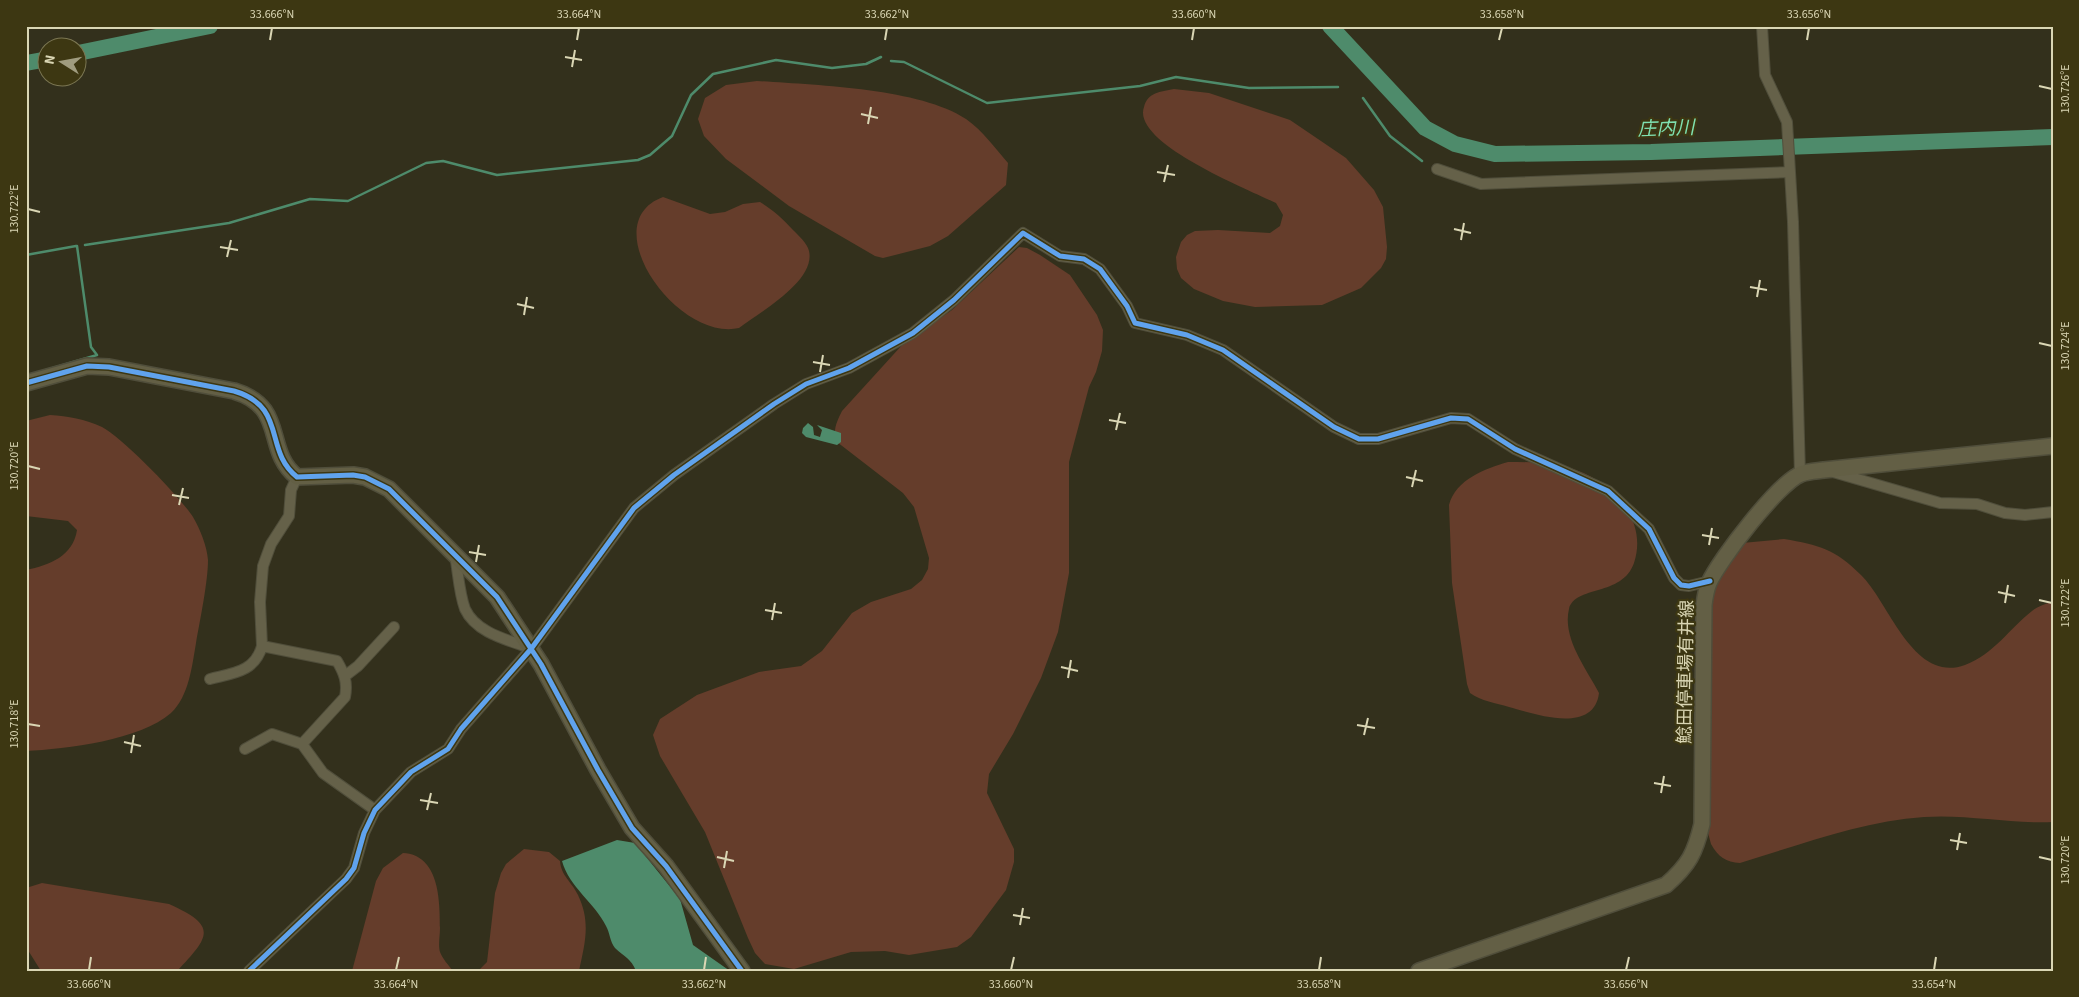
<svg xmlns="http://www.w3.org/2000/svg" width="2079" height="997" font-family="'Source Sans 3','Noto Sans JP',sans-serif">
  <rect width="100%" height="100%" fill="#33301c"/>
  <!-- green -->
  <path fill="#653d2b" d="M 757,81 C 814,85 919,88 966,119 C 983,131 995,148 1008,163 L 1006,185 L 948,236 L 930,246 L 899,254 L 883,258 L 875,256 L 789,206 L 726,159 L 704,136 L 698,119 L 705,98 L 726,85 Z
    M 1174,89 L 1209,93 L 1290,120 L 1346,158 L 1374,190 L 1383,207 L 1387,247 L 1386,259 L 1381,268 L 1361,288 L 1322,305 L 1255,307 L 1223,301 L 1194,289 L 1181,278 L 1177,269 L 1176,257 L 1181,242 L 1187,235 L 1195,231 L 1218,230 L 1270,233 L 1280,226 L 1283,215 L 1276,203 C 1250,190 1131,143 1144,107 C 1148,92 1160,92 1174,89 Z
    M 663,197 L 710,214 L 725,212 L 743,204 L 760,202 C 773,210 783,219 793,230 C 799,236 807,243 809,251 C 816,281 760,312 739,328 C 677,342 593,223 663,197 Z
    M 1019,247 L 1027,248 L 1040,255 L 1070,275 L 1097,315 L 1103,330 L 1102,351 L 1096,372 L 1089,387 L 1069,462 L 1069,573 L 1058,632 L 1041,678 L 1013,734 L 989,774 L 987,793 L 1014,849 L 1014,862 L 1006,890 L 971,937 L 957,947 L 909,955 L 885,951 L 851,952 L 794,969 L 765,964 L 755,953 L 748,938 L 705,832 L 660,756 L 653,735 L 660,719 L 697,695 L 759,672 L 801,666 L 822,651 L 852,613 L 871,602 L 911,589 L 922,580 L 928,569 L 929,558 L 914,507 L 903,493 L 837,442 C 832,431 837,421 842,411 L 903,344 L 952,310 Z
    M 50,415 C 68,416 85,419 102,427 C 122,437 181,498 193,517 C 200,529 207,546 208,560 C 208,582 200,620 196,643 C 192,666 189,696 171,713 C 141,740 66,749 26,751 L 26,570 C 50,565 73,556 77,530 L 68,521 L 26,516 L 26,421 Z
    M 1508,462 C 1530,462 1554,462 1576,470 C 1614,483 1648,521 1634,563 C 1622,597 1575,585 1569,609 C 1562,638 1586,668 1599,693 C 1594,735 1534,714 1509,707 C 1496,703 1481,701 1470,693 L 1467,684 L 1452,583 L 1449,505 C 1456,479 1485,469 1508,462 Z
    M 1784,539 C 1819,545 1835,549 1861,575 C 1889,602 1913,684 1965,665 C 1994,654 2009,629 2032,611 C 2038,606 2046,604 2053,601 L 2053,822 C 2010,824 1967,814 1924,817 C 1862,821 1800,845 1740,863 C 1726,862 1718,857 1711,844 L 1697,792 L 1701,666 L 1715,575 L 1742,543 Z
    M 524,849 L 549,852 L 560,861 C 561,876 572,882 578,895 C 591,922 585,943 579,971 L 478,971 L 487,962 L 495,893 L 501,873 L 506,864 Z
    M 403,853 C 439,855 440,899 440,928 C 440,935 438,945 440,952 C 442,958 449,966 453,971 L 352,971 L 376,881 L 383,868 Z
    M 42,883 L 169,904 C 218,926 210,936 177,971 L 41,971 L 26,947 L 26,888 Z"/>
  <!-- water -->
  <path fill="#4e8b6b" d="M 808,423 L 813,427 L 814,435 L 820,437 L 822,430 L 817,425 L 841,433 L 841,442 L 837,445 L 806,437 L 802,433 L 803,428 Z
    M 617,840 L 635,843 L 680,899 L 693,945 L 730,971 L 636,971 C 631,958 624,957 615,948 C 610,942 610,933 606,926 C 595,903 569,887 562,861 Z"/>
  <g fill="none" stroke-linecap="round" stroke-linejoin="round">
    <!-- stream -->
    <path stroke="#4e8b6b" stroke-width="2.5" d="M 891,61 L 904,62 L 987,103 L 1140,86 L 1176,77 L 1249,88 L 1338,87
      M 1363,98 L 1390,136 L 1422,161
      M 85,245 L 229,223 L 310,199 L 348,201 L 426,163 L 443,161 L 497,175 L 638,160 L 650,155 L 672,136 L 691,95 L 713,74 L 776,60 L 832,68 L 866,64 L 881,57
      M 26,255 L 76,246
      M 36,373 L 97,355 L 91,347 L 77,246"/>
    <!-- river -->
    <path stroke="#4e8b6b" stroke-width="16" d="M 1330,26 L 1425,128 L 1455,144 L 1495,154 L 1651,152 L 2053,137
      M 78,53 L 210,26
      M 26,63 L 48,59"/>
    <!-- street casing -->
    <g stroke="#504e3b" stroke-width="12">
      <path id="street" d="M 1762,26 L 1765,75 L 1787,122 L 1793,222 L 1800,474
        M 1437,169 L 1481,184 L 1790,172
        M 1833,472 L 1940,503 L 1977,504 L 2005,513 L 2025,515 L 2053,512
        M 297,477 L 291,490 L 289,516 L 271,544 L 263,566 L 260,602 L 262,646 L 337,661 C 344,673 348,682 345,697 L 302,744 L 323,773 L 375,810
        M 455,555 C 458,571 459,593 465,609 C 476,633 508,640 530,648
        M 345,676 L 358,666 L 394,627
        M 210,679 C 233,673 255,672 262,646
        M 245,749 L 272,734 L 302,744
        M 249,971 L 346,879 L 354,868 L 364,833 L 375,810 L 411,772 L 448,749 L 461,729 L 531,649 L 634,508 L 674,475 L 774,404 L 806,384 L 849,368 L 913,333 L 954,300 L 1023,233 L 1060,256 L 1084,259 L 1100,269 L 1127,306 L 1135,323 L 1187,335 L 1223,350 L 1334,427 L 1359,439 L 1378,439 L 1451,418 L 1468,419 L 1515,449 L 1608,491 L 1649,529 L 1674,578 L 1681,585 L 1689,586 L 1710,581"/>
    </g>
    <!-- secondary casing -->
    <g stroke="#504e3b" stroke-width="18">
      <path id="secondary" d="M 26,383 L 87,366 L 109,367 L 234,391 C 288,407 263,450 297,477 L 353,475 L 365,477 L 389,489 L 497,597 L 541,664 L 598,770 L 632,828 L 666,866 L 742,971
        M 1419,971 L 1666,885 C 1689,865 1695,853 1702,824 L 1704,605 C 1705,597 1706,590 1709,583 C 1719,560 1779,482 1801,474 C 1808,471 1817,471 1824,470 L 2053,446"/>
    </g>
    <!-- street -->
    <use href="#street" stroke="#656149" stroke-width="10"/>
    <!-- secondary -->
    <use href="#secondary" stroke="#635f45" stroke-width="15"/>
    <!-- cycleway casing -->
    <g stroke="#3d3712" stroke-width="8">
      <path id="cycleway" d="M 26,383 L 87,366 L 109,367 L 234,391 C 288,407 263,450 297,477 L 353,475 L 365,477 L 389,489 L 497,597 L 541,664 L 598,770 L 632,828 L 666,866 L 742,971
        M 249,971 L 346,879 L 354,868 L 364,833 L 375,810 L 411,772 L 448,749 L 461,729 L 531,649 L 634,508 L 674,475 L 774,404 L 806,384 L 849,368 L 913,333 L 954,300 L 1023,233 L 1060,256 L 1084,259 L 1100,269 L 1127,306 L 1135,323 L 1187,335 L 1223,350 L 1334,427 L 1359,439 L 1378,439 L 1451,418 L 1468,419 L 1515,449 L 1608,491 L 1649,529 L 1674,578 L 1681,585 L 1689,586 L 1710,581"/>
    </g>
    <!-- cycleway -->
    <use href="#cycleway" stroke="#60a3ed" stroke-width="5"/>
  </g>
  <!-- ticks -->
  <path fill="none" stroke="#dad6b4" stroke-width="2" d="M 270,40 L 272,28M 577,40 L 579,28M 885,40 L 887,28M 1192,40 L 1194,28M 1499,40 L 1502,28M 1807,40 L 1809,28M 565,57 L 582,60M 572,67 L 575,50M 2039,86 L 2052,89M 861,114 L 878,118M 868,124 L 871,107M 1157,172 L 1175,175M 1164,182 L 1168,165M 28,209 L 40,212M 1454,229 L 1471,233M 1461,240 L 1464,223M 220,247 L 238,250M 227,257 L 231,240M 1750,287 L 1767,290M 1757,297 L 1760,280M 517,304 L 534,308M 524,315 L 527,297M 2039,343 L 2052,346M 813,362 L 830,365M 820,372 L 823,355M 1109,420 L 1126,423M 1116,430 L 1120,413M 28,466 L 40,469M 1406,477 L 1423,481M 1412,487 L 1416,470M 172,495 L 189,498M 179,505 L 183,488M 1702,535 L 1719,538M 1709,545 L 1712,528M 469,552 L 486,555M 476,562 L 479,545M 1998,592 L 2015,596M 2039,600 L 2052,603M 2005,603 L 2008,585M 765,610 L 782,613M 772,620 L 775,603M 1061,667 L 1078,671M 1068,678 L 1071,660M 28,724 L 40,726M 1357,725 L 1375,728M 1364,735 L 1368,718M 124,742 L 141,746M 131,753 L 134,735M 1654,783 L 1671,786M 1661,793 L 1664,776M 420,800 L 438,803M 427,810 L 431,793M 1950,840 L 1967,843M 1957,850 L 1960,833M 717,857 L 734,861M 2039,857 L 2052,860M 724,868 L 727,851M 1013,915 L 1030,918M 1020,925 L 1023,908M 89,970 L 91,957M 396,970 L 399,957M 704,970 L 706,957M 1011,970 L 1014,957M 1319,970 L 1321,957M 1626,970 L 1629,957M 1934,970 L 1936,957"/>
  <g text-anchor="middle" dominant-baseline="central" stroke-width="4.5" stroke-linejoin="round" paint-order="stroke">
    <!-- street labels -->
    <g font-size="18" fill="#dad6b4" stroke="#3d3712">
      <text transform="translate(1686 672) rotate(-89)">鯰田停車場有井線</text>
    </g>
    <!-- water labels -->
    <g font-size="19" font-style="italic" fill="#7fe1b0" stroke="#3d3712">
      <text transform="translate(1666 129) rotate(-2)">庄内川</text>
    </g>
  </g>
  <!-- border -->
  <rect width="2079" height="997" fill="none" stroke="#3d3712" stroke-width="55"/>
  <!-- north arrow -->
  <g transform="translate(62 62) rotate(281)"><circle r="24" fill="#3d3712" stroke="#7c7753"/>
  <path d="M0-4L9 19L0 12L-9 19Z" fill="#a09c7f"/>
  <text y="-8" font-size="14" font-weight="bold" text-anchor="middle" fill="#dad6b4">N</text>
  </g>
  <rect x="28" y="28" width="2024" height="942" fill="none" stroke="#dad6b4" stroke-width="2"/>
  <g font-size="12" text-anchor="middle" fill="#dad6b4">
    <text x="272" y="18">33.666°N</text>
    <text x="579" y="18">33.664°N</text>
    <text x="887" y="18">33.662°N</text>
    <text x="1194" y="18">33.660°N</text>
    <text x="1502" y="18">33.658°N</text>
    <text x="1809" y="18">33.656°N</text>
    <text transform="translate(2065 89) rotate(-90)" y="4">130.726°E</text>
    <text transform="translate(14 209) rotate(-90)" y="4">130.722°E</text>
    <text transform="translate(2065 346) rotate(-90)" y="4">130.724°E</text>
    <text transform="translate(14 466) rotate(-90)" y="4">130.720°E</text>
    <text transform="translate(2065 603) rotate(-90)" y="4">130.722°E</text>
    <text transform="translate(14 724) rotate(-90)" y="4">130.718°E</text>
    <text transform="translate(2065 860) rotate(-90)" y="4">130.720°E</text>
    <text x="89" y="988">33.666°N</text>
    <text x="396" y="988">33.664°N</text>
    <text x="704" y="988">33.662°N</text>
    <text x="1011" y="988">33.660°N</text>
    <text x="1319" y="988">33.658°N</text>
    <text x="1626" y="988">33.656°N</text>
    <text x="1934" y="988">33.654°N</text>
  </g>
</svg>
